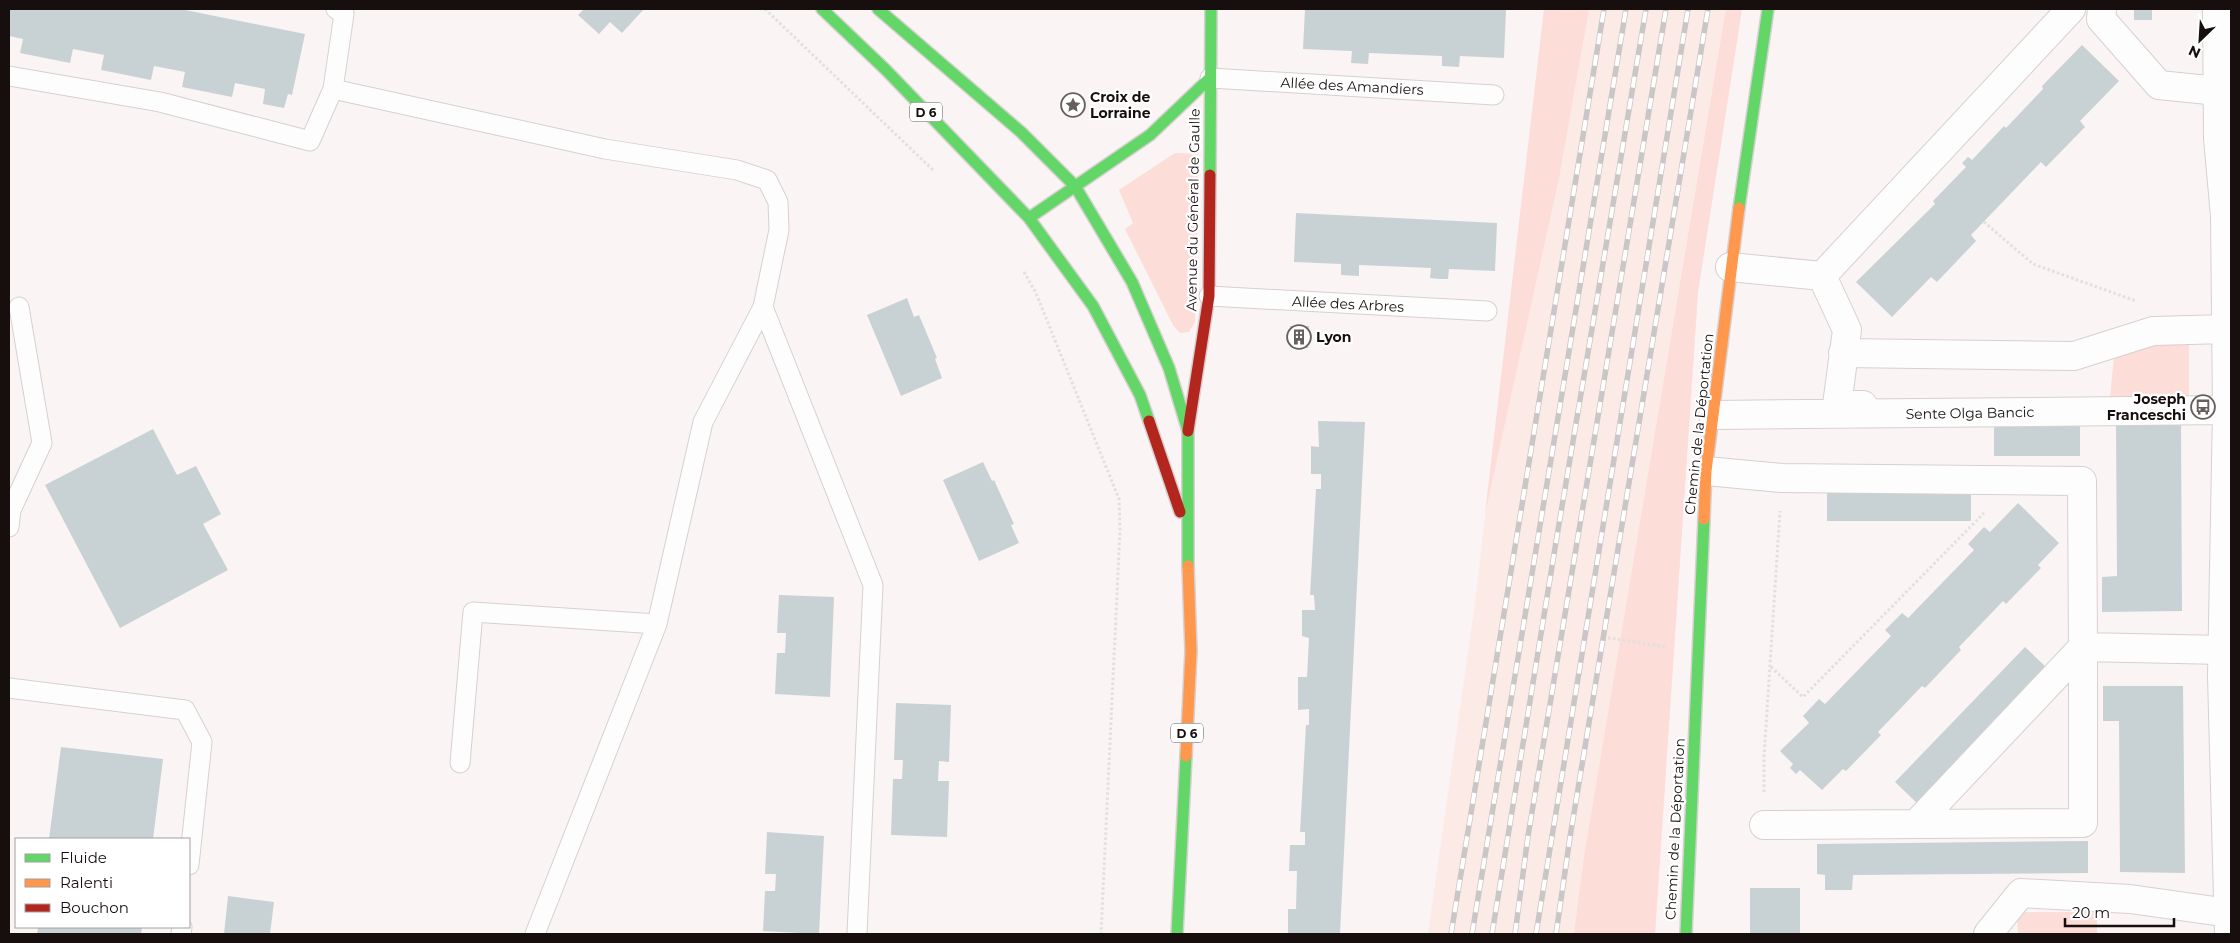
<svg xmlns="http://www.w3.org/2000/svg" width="2240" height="943" font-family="Montserrat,sans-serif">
  <rect width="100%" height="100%" fill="#faf4f4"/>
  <!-- built -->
  <path fill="#fceae7" d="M 1544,9 L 1742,9 L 1698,292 L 1655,934 L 1428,934 L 1475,603 Z"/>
  <!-- green -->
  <path fill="#fcddd8" d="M 1544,9 L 1589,9 L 1559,178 L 1485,514 Z
    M 1726,9 L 1742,9 L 1698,292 L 1655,934 L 1574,934 L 1584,857 Z
    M 1175,153 L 1198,154 L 1195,322 L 1189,332 L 1180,333 L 1173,325 L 1125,229 L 1133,223 L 1119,190 Z
    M 2189,328 L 2189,398 L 2110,398 L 2114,356 Z
    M 2017,912 L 2097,912 L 2097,934 L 2018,934 Z"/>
  <!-- building -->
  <path fill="#c8d2d5" d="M 9,9 L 180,9 L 305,34 L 292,95 L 288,94 L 284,108 L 263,104 L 265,89 L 235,83 L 232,97 L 182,87 L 185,72 L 154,66 L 151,80 L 101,70 L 104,55 L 73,49 L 70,63 L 20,53 L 23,39 L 9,36 Z
    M 584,9 L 644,9 L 622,33 L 610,22 L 599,34 L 578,15 Z
    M 1305,9 L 1506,9 L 1504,58 L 1460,56 L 1459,67 L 1442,66 L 1442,56 L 1369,53 L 1368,64 L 1351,63 L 1352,51 L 1303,49 Z
    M 2134,9 L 2152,9 L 2152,20 L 2134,20 Z
    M 2082,45 L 2119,81 L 2080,121 L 2085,127 L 2046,167 L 2041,162 L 1971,235 L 1976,241 L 1937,282 L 1931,277 L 1892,317 L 1856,282 L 1935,204 L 1933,201 L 1966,167 L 1962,163 L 1968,157 L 1972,160 L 2004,126 L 2006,128 L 2043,89 L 2042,86 Z
    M 1296,213 L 1497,223 L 1495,271 L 1449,269 L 1448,279 L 1439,279 L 1430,278 L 1431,268 L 1359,265 L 1359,276 L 1341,275 L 1341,264 L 1294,262 Z
    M 907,298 L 914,317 L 919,315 L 937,358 L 935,359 L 942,378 L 901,396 L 867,315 Z
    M 1290,326 L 1309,326 L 1308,348 L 1290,347 Z
    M 1318,421 L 1365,422 L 1340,934 L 1288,934 L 1288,909 L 1296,909 L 1297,871 L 1289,871 L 1290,845 L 1305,845 L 1305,832 L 1300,832 L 1306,725 L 1309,725 L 1309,709 L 1298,710 L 1298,677 L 1307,677 L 1309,638 L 1302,636 L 1302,610 L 1315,610 L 1314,595 L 1310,595 L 1316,489 L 1321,489 L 1321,474 L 1311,474 L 1311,446 L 1319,447 Z
    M 2181,424 L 2182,611 L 2102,612 L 2102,577 L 2117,576 L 2116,425 Z
    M 2080,426 L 2080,456 L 1994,456 L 1994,427 Z
    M 153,429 L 177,475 L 196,466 L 221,514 L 203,524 L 228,570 L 120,628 L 45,485 Z
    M 983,462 L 992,481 L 994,480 L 1014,524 L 1011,525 L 1019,543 L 979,561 L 943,480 Z
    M 1971,489 L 1971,521 L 1827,521 L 1827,490 Z
    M 2018,503 L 2059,543 L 2038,565 L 2041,568 L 2006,604 L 2003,601 L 1959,647 L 1961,650 L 1925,688 L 1922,686 L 1878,732 L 1881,735 L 1846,771 L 1843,769 L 1822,790 L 1800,770 L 1796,774 L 1790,768 L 1793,764 L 1780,751 L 1809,723 L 1803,716 L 1819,699 L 1825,704 L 1891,636 L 1885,630 L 1902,613 L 1908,618 L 1974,550 L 1968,544 L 1984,527 L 1990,532 Z
    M 779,595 L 834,597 L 830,697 L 775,694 L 777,653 L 785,653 L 786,633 L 777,633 Z
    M 2025,647 L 2047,668 L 1917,803 L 1895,782 Z
    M 2103,686 L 2183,686 L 2185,873 L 2120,872 L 2119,721 L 2103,721 Z
    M 896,703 L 951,705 L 949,762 L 939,761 L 938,781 L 949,781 L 947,837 L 891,835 L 893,779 L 902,779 L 903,760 L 894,760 Z
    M 61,747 L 163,759 L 153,839 L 49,839 Z
    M 767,832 L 824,836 L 819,934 L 763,931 L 765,891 L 775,891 L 776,874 L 765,874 Z
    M 2088,841 L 2088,873 L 1853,875 L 1852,890 L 1825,890 L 1825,875 L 1817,874 L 1817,844 Z
    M 1750,888 L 1800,888 L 1800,934 L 1750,934 Z
    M 228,896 L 274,902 L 270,934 L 224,934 Z
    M 38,927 L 142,927 L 141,934 L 37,934 Z"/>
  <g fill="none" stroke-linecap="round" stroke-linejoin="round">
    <!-- lane casing -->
    <g stroke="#d7d0d0" stroke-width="21">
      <path id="lane" d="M 336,9 L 344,14 L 333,89 L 605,149 L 737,170 L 767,180 L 778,202 L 779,230 L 763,307 L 703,422 L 657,624 L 535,934
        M 9,76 L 160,102 L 310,141 L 333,89
        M 1210,78 L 1494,95
        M 1209,296 L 1487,311
        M 763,307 L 873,585 L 857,934
        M 9,527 L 11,510 L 42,443 L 19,307
        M 9,688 L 185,710 L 202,742 L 189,865
        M 460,763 L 473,612 L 657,624
        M 181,934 L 182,927"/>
    </g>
    <!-- street casing -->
    <g stroke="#d7d0d0" stroke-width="30">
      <path id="street" d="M 2102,9 L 2101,19 L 2159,85 L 2218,91
        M 2217,9 L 2218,138 L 2225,216 L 2227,410 L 2222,676 L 2229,934
        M 1730,267 L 1822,276 L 2071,9
        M 1822,276 L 1847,330 L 1837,405 L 1863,405
        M 1843,353 L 2074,356 L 2153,331 L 2226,329
        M 1713,415 L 2227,410
        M 1706,471 L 1782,478 L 2082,481 L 2083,647 L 2223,650
        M 1916,824 L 2083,823 L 2083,647
        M 1764,825 L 1916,824 L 2083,647
        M 1988,934 L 2021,893 L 2130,899 L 2229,913"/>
    </g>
    <!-- fast casing -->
    <g stroke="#d7d0d0" stroke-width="14">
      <path id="fast" d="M 822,9 L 886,70 L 1029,218 L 1093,306 L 1140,395 L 1149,421
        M 878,9 L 1021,132 L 1075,186 L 1132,282 L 1169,368 L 1188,431 L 1188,566
        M 1210,175 L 1211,9
        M 1739,208 L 1768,9
        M 1029,218 L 1150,135 L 1210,78
        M 1177,934 L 1186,756
        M 1686,934 L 1704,519"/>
    </g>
    <!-- slow casing -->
    <g stroke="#d7d0d0" stroke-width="14">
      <path id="slow" d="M 1704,519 L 1706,471 L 1739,208
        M 1186,756 L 1191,651 L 1188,566"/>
    </g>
    <!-- jam casing -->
    <g stroke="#d7d0d0" stroke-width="14">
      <path id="jam" d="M 1149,421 L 1180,512
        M 1188,431 L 1209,296 L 1210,175"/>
    </g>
    <!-- path -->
    <path stroke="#e1e0e0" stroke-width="3" stroke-dasharray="2.5 2.5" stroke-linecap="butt" d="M 765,9 L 934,171
      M 1984,222 L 2033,264 L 2136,301
      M 1024,272 L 1036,293 L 1119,499 L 1120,530 L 1101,934
      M 1603,637 L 1667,647
      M 1771,667 L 1803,697 L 1984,513
      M 1764,792 L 1764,757 L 1780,511"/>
    <!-- lane -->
    <use href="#lane" stroke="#fefdfd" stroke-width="19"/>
    <!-- street -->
    <use href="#street" stroke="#fefdfd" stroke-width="28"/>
    <!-- fast -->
    <use href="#fast" stroke="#63d668" stroke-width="11"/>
    <!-- slow -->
    <use href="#slow" stroke="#ff974d" stroke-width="11"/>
    <!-- jam -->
    <use href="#jam" stroke="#b3261e" stroke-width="11"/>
    <!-- rail casing -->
    <g stroke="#c9c6c6" stroke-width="5.5">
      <path id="rail" d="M 1451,934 L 1604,9
        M 1472,934 L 1626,9
        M 1492,934 L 1556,542 L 1646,9
        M 1515,934 L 1528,836 L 1666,9
        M 1536,934 L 1688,9
        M 1556,934 L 1570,837 L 1708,9"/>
    </g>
    <!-- rail -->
    <use href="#rail" stroke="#fff" stroke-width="4" stroke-dasharray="11" stroke-linecap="butt"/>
  </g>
  <!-- icons -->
  <defs>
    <g id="sight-ring" transform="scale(1.25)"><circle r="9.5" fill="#fff" stroke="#665f5e" stroke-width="1.5"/><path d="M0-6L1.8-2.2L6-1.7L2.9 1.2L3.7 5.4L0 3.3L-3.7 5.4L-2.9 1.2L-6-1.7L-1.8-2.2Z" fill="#665f5e"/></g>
    <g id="building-ring" transform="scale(1.25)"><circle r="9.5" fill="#fff" stroke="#665f5e" stroke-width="1.5"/><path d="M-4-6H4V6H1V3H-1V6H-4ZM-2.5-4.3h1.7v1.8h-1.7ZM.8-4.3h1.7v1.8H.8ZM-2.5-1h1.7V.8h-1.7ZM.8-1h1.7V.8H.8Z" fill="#665f5e"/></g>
    <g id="bus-ring" transform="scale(1.25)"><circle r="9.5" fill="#fff" stroke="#665f5e" stroke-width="1.5"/><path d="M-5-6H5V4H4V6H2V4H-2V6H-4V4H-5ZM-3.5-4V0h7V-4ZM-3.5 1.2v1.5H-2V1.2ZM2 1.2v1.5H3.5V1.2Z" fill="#665f5e"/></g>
  </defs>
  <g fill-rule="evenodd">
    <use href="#sight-ring" x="1073" y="105"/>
    <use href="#building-ring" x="1299" y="337"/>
    <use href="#bus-ring" x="2203" y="407"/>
  </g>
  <g text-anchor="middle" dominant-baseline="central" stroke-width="4.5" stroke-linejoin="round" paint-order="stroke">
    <!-- shield labels -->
    <g fill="#fff" stroke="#5c5756" stroke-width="1">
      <rect x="910" y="102.5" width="32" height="19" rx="4"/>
      <rect x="1171" y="723.5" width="32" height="19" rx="4"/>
    </g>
    <g font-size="12" font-weight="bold" fill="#160f0e">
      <text x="926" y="112">D 6</text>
      <text x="1187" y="733">D 6</text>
    </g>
    <!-- street labels -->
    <g font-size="14" fill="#160f0e" stroke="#fff">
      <text transform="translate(1352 86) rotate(3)">Allée des Amandiers</text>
      <text transform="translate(1193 210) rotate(-89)">Avenue du Général de Gaulle</text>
      <text transform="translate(1348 304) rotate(3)">Allée des Arbres</text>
      <text transform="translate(1970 413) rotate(-1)">Sente Olga Bancic</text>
      <text transform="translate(1699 424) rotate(-84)">Chemin de la Déportation</text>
      <text transform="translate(1675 829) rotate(-87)">Chemin de la Déportation</text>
    </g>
    <!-- poi labels -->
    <g font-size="14" font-weight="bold" fill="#160f0e" stroke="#fff" text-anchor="start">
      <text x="1090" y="97">Croix de<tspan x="1090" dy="16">Lorraine</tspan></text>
      <text x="1316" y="337">Lyon</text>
      <text x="2186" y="399" text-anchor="end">Joseph<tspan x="2186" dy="16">Franceschi</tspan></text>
    </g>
  </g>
  <!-- border -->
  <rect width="2240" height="943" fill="none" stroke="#160f0e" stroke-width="20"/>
  <!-- legend -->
  <rect x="15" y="838" width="175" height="90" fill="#ffffff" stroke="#a29f9f"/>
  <rect x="25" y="854" width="25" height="8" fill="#63d668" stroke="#a29f9f"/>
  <text x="60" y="863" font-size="15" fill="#160f0e">Fluide</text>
  <rect x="25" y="879" width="25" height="8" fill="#ff974d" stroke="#a29f9f"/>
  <text x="60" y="888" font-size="15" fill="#160f0e">Ralenti</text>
  <rect x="25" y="904" width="25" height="8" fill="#b3261e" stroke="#a29f9f"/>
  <text x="60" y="913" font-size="15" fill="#160f0e">Bouchon</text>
  <!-- north arrow -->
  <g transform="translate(2200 40) rotate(205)" stroke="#ffffff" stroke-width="4" paint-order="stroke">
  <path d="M0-4L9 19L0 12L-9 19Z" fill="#160f0e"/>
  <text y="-8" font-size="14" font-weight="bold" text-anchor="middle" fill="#160f0e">N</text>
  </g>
  <!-- scale -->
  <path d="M2065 918v8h109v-8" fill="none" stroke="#160f0e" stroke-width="2.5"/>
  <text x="2072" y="918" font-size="15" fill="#160f0e" stroke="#ffffff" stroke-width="4" paint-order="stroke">20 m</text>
</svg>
